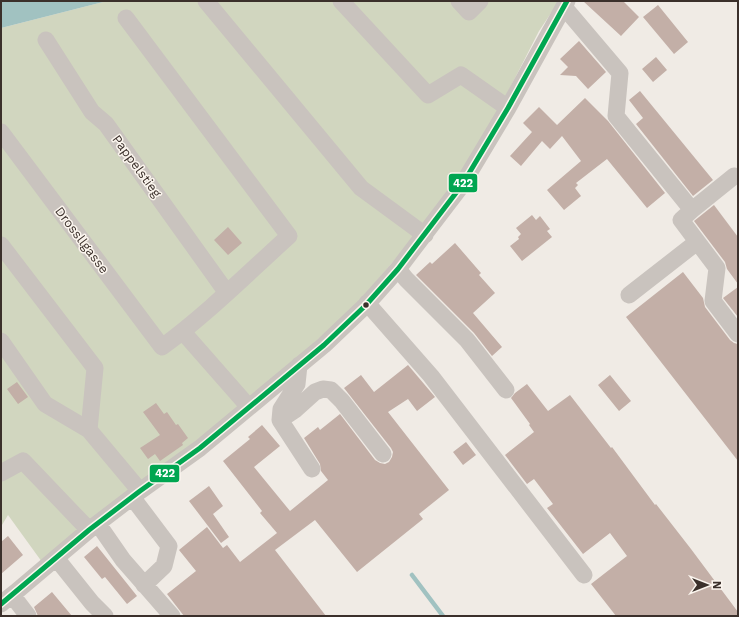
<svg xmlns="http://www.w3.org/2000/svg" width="739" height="617" font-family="'Work Sans',sans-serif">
  <rect width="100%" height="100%" fill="#f0ebe5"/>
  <!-- green -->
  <path fill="#d1d6bf" d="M 107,1 L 559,1 L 539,31 L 493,121 L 459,177 L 405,248 L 354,307 L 285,369 L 228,417 L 103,510 L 42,562 L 8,515 L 2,525 L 1,523 L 1,28 Z"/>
  <!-- water -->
  <path fill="#a1c2c1" d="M 1,1 L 107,1 L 1,28 Z"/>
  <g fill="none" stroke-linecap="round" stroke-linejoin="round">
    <!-- stream -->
    <path stroke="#a1c2c1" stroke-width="4.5" d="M 412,575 L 443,616"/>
  </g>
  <!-- building -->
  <path fill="#c3afa7" d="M 583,1 L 623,1 L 639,17 L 621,36 Z
    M 658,5 L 688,42 L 674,54 L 643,17 Z
    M 579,41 L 606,72 L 588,89 L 576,76 L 560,75 L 568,67 L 560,59 Z
    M 656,57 L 667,70 L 653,82 L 642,69 Z
    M 640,91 L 713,180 L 693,196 L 636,124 L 643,118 L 629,100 Z
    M 585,98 L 608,121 L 665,193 L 647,208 L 607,159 L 576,183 L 578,185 L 575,188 L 581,196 L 564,210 L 547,190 L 581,161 L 562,136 L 550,149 L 542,141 L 521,166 L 510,156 L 532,132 L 523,123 L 539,107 L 557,125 Z
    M 714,205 L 738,237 L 738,284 L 727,269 L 725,262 L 694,221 Z
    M 532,215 L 536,220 L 540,216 L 550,229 L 547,231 L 552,237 L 522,261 L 510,246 L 519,239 L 518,237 L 521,234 L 516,228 Z
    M 228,227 L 242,243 L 228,255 L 214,240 Z
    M 455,243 L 481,273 L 479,275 L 495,293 L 473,313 L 502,347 L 492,356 L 474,333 L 416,275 L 430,262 L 432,264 Z
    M 683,272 L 703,298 L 705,307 L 730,340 L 734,343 L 738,344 L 738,461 L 626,317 Z
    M 738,287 L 738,317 L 723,298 Z
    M 408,365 L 435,397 L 417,411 L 408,399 L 388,412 L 449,490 L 419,514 L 423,519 L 357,572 L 315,520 L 275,550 L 326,616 L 184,616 L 167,594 L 196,571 L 179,550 L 207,527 L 223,548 L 227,545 L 240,562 L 277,533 L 260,513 L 262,511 L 223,461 L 250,439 L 248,437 L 262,425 L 280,446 L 254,467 L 290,511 L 328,480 L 321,471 L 320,464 L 304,438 L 318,427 L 320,430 L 340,414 L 375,460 L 380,463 L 385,464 L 389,462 L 392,457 L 393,452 L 391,448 L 344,388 L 361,375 L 374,392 Z
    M 610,375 L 631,401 L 619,411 L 598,385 Z
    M 17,382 L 28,397 L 18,404 L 7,389 Z
    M 527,384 L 548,411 L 570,395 L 611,448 L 612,447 L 655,505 L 656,504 L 691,549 L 738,612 L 738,616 L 616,616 L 591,584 L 627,556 L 610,533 L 583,554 L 547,508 L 553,504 L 534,479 L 527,484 L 505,455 L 534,432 L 529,425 L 530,424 L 511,398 L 515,393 Z
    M 156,403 L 164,414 L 167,412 L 176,425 L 178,424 L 188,438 L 182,443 L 183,445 L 160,461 L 155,454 L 148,459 L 140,448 L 160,435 L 143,412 Z
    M 466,442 L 476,455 L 463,465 L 453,452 Z
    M 209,486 L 223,506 L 213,514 L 229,537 L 221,543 L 189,501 Z
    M 8,536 L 23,555 L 1,574 L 1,542 Z
    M 97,546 L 137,596 L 127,604 L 105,577 L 102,579 L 84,557 Z
    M 52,592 L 72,616 L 38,616 L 34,607 Z"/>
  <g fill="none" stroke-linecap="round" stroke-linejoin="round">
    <!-- minor -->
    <path stroke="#c9c3be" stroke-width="17" d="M 206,1 L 361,188 L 425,235
      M 341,1 L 428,95 L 461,75 L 508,108
      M 459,1 L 469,12 L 480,1
      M 564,7 L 620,73 L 616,116 L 692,210 L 681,220 L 717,268 L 713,301 L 738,334
      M 46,40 L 92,112 L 106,124 L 227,293
      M 1,132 L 162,347 C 207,314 247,274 289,236 L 126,18
      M 692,210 L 734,176
      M 1,245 L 95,368 L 89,430
      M 398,269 L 406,279 L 467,340 L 506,390
      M 629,295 L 697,242
      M 367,303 L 431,376 L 584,575
      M 183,332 L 248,406
      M 1,341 L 45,404 L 89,430 L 140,491
      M 299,365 L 297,384 L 281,409 L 280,420 L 312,469
      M 280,420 L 295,410 L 315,392 L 323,389 L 331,390 L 342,401 L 383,454
      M 1,473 L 23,461 L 89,530
      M 132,497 L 169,546 L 164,566 L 144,585
      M 98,524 L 123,560 L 172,616
      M 56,558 L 92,603 L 105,616
      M 12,595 L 28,616
      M 1,604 L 17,591 L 89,530 L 140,491 L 200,448 L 324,345 L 366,305 L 398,269 L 462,185 L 508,108 L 567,1"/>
    <!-- bus-1 casing -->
    <g stroke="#fbf5ee" stroke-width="8">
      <path id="bus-1" d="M 1,604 L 89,530 L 140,491 L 200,448 L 324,345 L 366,305 L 398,269 L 462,185 L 508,108 L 567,1"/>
    </g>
    <!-- bus-1 -->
    <use href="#bus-1" stroke="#00a651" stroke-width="5"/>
  </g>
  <!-- markers -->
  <circle fill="#3b302b" stroke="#fbf5ee" stroke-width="1.5" cx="366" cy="305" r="3.5"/>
  <g text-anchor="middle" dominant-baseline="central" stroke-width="3" stroke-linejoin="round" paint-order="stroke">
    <!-- street labels -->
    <g font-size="13" fill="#3b302b" stroke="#fbf5ee">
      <text transform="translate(137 166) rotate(54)">Pappelstieg</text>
      <text transform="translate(82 240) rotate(53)">Drossllgasse</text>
    </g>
  </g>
  <g stroke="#fbf5ee" stroke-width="1.5">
    <rect x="448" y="173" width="30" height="20" rx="4" fill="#00a651"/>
    <rect x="149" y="464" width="31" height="19" rx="4" fill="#00a651"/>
  </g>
  <g font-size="11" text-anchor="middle" font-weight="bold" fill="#fff">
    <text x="463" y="187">422</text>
    <text x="165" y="477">422</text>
  </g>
  <!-- border -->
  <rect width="739" height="617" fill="none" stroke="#3b302b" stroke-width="4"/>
  <!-- north arrow -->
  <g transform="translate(707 585) rotate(90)" stroke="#fbf5ee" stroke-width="3" paint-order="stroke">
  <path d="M0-3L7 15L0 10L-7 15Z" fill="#3b302b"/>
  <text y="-6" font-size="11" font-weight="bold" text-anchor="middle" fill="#3b302b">N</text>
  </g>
</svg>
